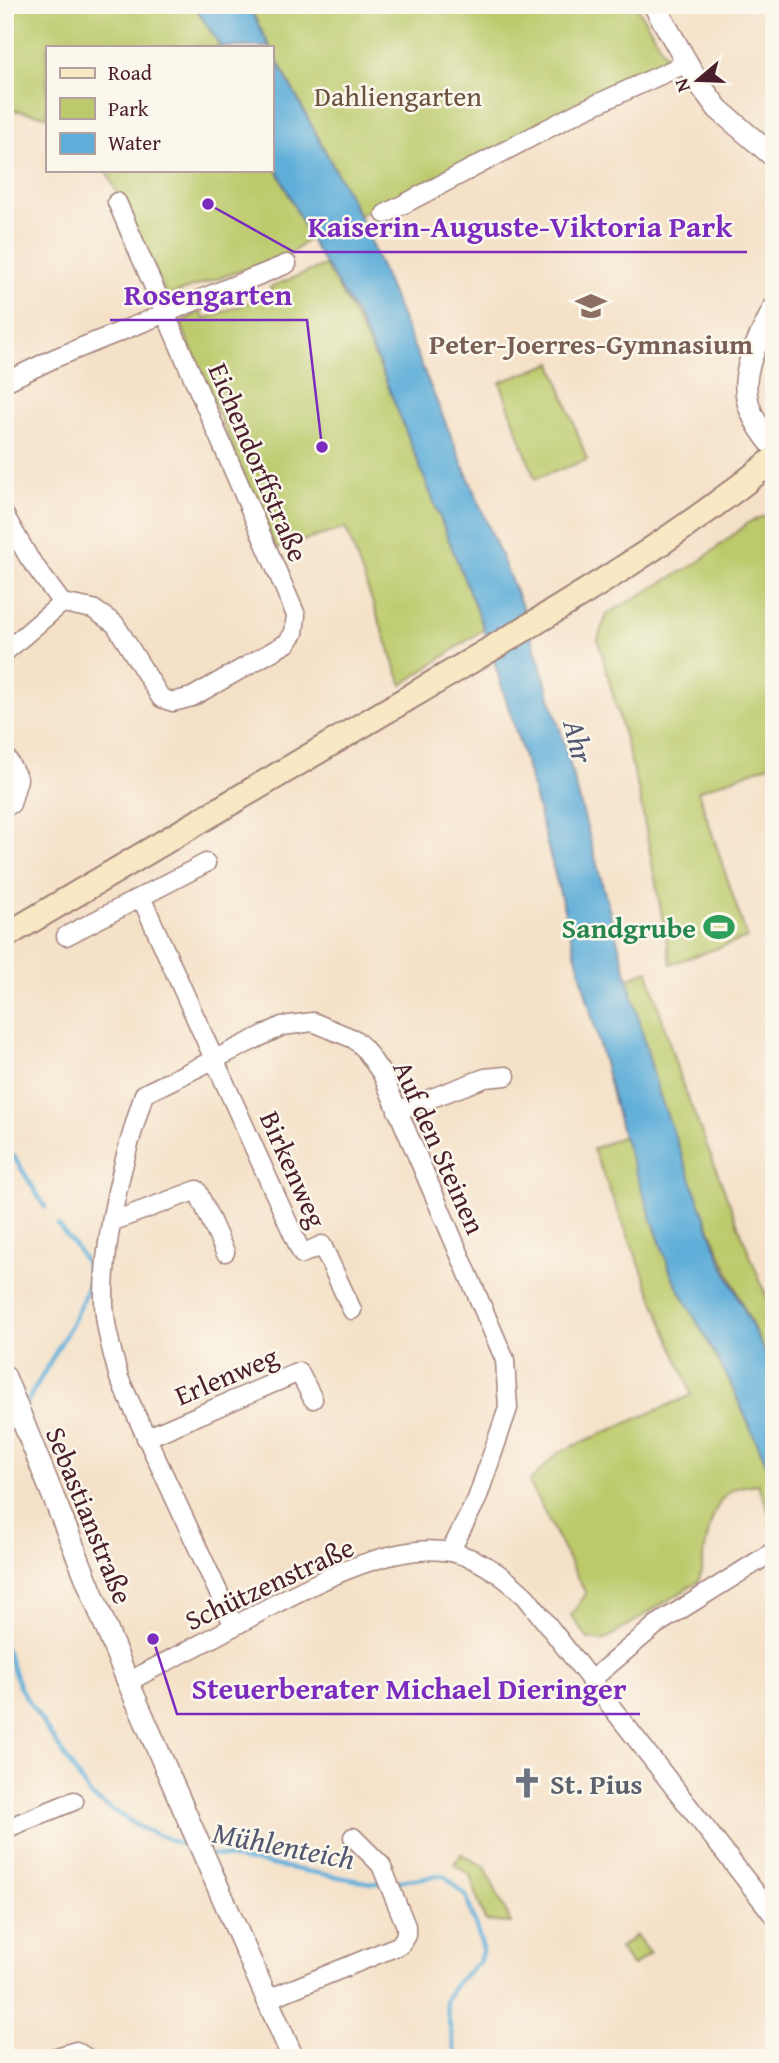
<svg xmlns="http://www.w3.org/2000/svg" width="779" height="2063" font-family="'Gentium Book Plus',serif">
  <rect width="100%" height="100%" fill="#fbf7ec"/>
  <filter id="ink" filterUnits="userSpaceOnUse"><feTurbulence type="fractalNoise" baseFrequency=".0143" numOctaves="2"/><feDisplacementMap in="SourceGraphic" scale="14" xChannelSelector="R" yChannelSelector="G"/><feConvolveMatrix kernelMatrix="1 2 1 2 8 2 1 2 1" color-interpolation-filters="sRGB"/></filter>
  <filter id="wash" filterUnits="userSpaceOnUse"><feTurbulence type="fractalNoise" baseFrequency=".00686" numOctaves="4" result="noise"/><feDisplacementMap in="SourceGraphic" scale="28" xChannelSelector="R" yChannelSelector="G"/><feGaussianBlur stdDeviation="1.57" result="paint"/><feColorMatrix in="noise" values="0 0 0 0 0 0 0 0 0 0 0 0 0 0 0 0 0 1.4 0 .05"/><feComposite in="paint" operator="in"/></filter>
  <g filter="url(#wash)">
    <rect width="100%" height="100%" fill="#f5e1c8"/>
    <!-- green -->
    <path fill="#bcca6c" stroke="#83744c" stroke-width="2" d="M 5,5 L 194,5 L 221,47 L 47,47 L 47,116 L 13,110 L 5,101 Z
      M 248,5 L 636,5 L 670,63 L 359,215 Z
      M 271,156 L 309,238 L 292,253 L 167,296 L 106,170 L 271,170 Z
      M 325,265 C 395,377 435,506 484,629 L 402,685 L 346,528 L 275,549 L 180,322 L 201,312 L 204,319 L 272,294 L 270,287 Z
      M 552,363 L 587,460 L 535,479 L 500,382 Z
      M 774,512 L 774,763 L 698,791 L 747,938 L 671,964 L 638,788 L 598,639 L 607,614 L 699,562 L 749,522 Z
      M 648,971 L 679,1075 L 774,1316 L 774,1372 C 714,1245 659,1115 626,979 Z
      M 623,1136 L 672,1276 L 729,1380 L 774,1480 L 774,1524 L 758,1484 C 751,1485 743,1485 736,1488 C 707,1500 706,1554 699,1581 L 603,1641 L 588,1639 L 571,1615 L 586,1594 L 529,1482 L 559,1452 L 692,1395 L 593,1149 Z
      M 461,1854 L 485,1867 L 511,1923 L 485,1921 L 470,1875 L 454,1864 Z
      M 636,1935 L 650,1953 L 633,1966 L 619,1949 Z"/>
    <!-- water -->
    <path fill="#5eaed9" stroke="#546682" stroke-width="2" d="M 194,5 L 248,5 L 270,47 L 221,47 Z
      M 271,49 L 359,215 L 523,609 L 565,746 L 658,1091 L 722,1263 L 774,1372 L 774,1480 L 729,1380 L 672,1276 L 623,1136 L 527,767 L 484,629 L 380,366 L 356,314 L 309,238 L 271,156 Z"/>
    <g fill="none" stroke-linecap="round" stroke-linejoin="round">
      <!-- stream -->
      <path stroke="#5eaed9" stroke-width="4.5" d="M 13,1155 L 45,1207
        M 24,1407 C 37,1384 91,1297 89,1276 C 87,1257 69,1240 58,1225
        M 5,1647 L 20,1688 L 91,1796 L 139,1827 L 195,1850
        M 211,1854 L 372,1883 L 385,1883
        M 393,1882 L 444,1875 L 466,1896 L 483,1949 L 479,1962 L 457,1982 L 445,2000 L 456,2058"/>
    </g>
  </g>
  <g filter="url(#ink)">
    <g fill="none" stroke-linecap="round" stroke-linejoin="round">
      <!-- minor casing -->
      <g stroke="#a0807a" stroke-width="21">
        <path id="minor" d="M 385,214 L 579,112 L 687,63
          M 5,382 L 55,358 L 287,264
          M 5,516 L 29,558 L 62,603 L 93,609 L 115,624 L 161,698 L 173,702 L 192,697 L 287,643 L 294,633 L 296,615 L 117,202
          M 5,652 L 62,603
          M 5,755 L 18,779 L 11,804
          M 206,863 L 141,897 L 302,1254 L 322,1245 L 352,1310
          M 66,936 L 141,897
          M 397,1111 L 485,1078 L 506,1076
          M 111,1222 L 197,1190 L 225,1252
          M 146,1438 L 299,1372 L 313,1399
          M 234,1626 L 119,1378 C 112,1351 103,1322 104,1294 C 105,1227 124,1157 144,1094 L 282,1026 L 313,1022 L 354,1039 L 364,1048 L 382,1074 L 505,1360 L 508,1408 L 477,1499 L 450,1552
          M 590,1681 L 656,1625 L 774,1551
          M 128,1682 C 160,1664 194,1648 227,1630 C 283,1600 384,1539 450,1552 C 480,1558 504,1576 526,1597 L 774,1916
          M 5,1829 L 74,1801
          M 268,1999 L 400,1945 L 406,1935 L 406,1926 L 381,1865 L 353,1837
          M 53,2058 L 76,2051 L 87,2058"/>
      </g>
      <!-- tertiary casing -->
      <g stroke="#a0807a" stroke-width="24">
        <path id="tertiary" d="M 654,5 L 698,82 L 718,109 L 774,157
          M 774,308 C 746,365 728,393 774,447
          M 5,1377 L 128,1682 L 293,2058"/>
      </g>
      <!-- secondary casing -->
      <g stroke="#a0807a" stroke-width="28">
        <path id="secondary" d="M 5,936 C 144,854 282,772 420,691 C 541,619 665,549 774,459"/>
      </g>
      <!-- minor -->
      <use href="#minor" stroke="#fff" stroke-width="18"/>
      <!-- tertiary -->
      <use href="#tertiary" stroke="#fff" stroke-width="21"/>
      <!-- secondary -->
      <use href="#secondary" stroke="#f8e8c3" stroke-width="24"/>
    </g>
  </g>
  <!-- icons -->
  <defs>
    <g id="school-bare" transform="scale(2.415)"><path d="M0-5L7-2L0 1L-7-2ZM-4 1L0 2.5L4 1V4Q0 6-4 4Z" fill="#8d6e63" stroke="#fbf7ec" stroke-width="2.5" paint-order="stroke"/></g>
    <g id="stadium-bare" transform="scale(2.415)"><path d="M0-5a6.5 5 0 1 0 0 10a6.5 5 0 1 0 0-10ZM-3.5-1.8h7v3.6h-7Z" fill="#2e9e5b" stroke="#fbf7ec" stroke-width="2.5" paint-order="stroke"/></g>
    <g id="church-bare" transform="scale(2.415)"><path d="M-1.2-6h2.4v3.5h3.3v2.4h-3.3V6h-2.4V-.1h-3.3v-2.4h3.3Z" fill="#6b7280" stroke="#fbf7ec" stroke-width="2.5" paint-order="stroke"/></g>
  </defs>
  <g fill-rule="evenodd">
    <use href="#school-bare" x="591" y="306"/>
    <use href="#stadium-bare" x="719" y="927"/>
    <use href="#church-bare" x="527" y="1783"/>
  </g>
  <g text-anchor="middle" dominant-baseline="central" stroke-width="5" stroke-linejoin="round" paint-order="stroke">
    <!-- park labels -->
    <g font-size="28" fill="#6c523e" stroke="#fbf7ec">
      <text x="398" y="95">Dahliengarten</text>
    </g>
    <!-- education labels -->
    <g font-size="28" font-weight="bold" fill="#785e54" stroke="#fbf7ec">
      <text x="591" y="343">Peter-Joerres-Gymnasium</text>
    </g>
    <!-- street labels -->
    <g font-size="28" fill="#4a1f2b" stroke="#fbf7ec">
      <text transform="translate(259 462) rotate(67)">Eichendorffstraße</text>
      <text transform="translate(440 1147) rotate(66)">Auf den Steinen</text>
      <text transform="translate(294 1169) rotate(66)">Birkenweg</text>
      <text transform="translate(226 1375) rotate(-23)">Erlenweg</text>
      <text transform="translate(90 1515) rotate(68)">Sebastianstraße</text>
      <text transform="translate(269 1583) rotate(-25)">Schützenstraße</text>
    </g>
    <!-- leisure labels -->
    <g font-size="28" font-weight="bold" fill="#27864d" stroke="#fbf7ec" text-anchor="end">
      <text x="696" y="927">Sandgrube</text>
    </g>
    <!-- worship labels -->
    <g font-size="28" font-weight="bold" fill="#5b616d" stroke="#fbf7ec" text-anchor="start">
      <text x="550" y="1783">St. Pius</text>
    </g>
    <!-- water labels -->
    <g font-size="30" font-style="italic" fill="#525871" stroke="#fbf7ec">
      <text transform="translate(579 741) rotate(76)">Ahr</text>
      <text transform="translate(284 1845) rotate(11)">Mühlenteich</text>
    </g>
  </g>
  <!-- callouts -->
  <path fill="none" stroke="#7b2cbf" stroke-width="2.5" d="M208 204L294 252H747M322 447L307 320H110M153 1639L177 1714H640"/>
  <g fill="#7b2cbf" stroke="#fbf7ec" stroke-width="2.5">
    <circle cx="208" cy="204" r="7"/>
    <circle cx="322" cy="447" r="7"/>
    <circle cx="153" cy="1639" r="7"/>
  </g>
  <g font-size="30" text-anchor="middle" font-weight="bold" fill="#7b2cbf" stroke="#fbf7ec" stroke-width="5" stroke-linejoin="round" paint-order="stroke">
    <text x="520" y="237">Kaiserin-Auguste-Viktoria Park</text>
    <text x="208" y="305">Rosengarten</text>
    <text x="409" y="1699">Steuerberater Michael Dieringer</text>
  </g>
  <!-- margin -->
  <rect width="779" height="2063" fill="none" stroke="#fbf7ec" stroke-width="28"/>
  <!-- legend -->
  <rect x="46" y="46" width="228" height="126" fill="#fbf7ec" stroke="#b4a19f" stroke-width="2"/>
  <rect x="60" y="68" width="35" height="10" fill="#f8e8c3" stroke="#b4a19f" stroke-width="2"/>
  <text x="108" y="80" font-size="21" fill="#4a1f2b">Road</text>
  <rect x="60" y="98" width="35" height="21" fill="#bcca6c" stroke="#b4a19f" stroke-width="2"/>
  <text x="108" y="116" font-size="21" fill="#4a1f2b">Park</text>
  <rect x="60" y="133" width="35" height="21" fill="#5eaed9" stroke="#b4a19f" stroke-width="2"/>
  <text x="108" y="150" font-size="21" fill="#4a1f2b">Water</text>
  <!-- north arrow -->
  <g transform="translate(698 80) rotate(251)" stroke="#fbf7ec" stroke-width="5" paint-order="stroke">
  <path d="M0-5L12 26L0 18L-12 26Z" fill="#4a1f2b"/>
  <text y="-10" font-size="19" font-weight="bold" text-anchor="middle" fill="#4a1f2b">N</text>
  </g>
</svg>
